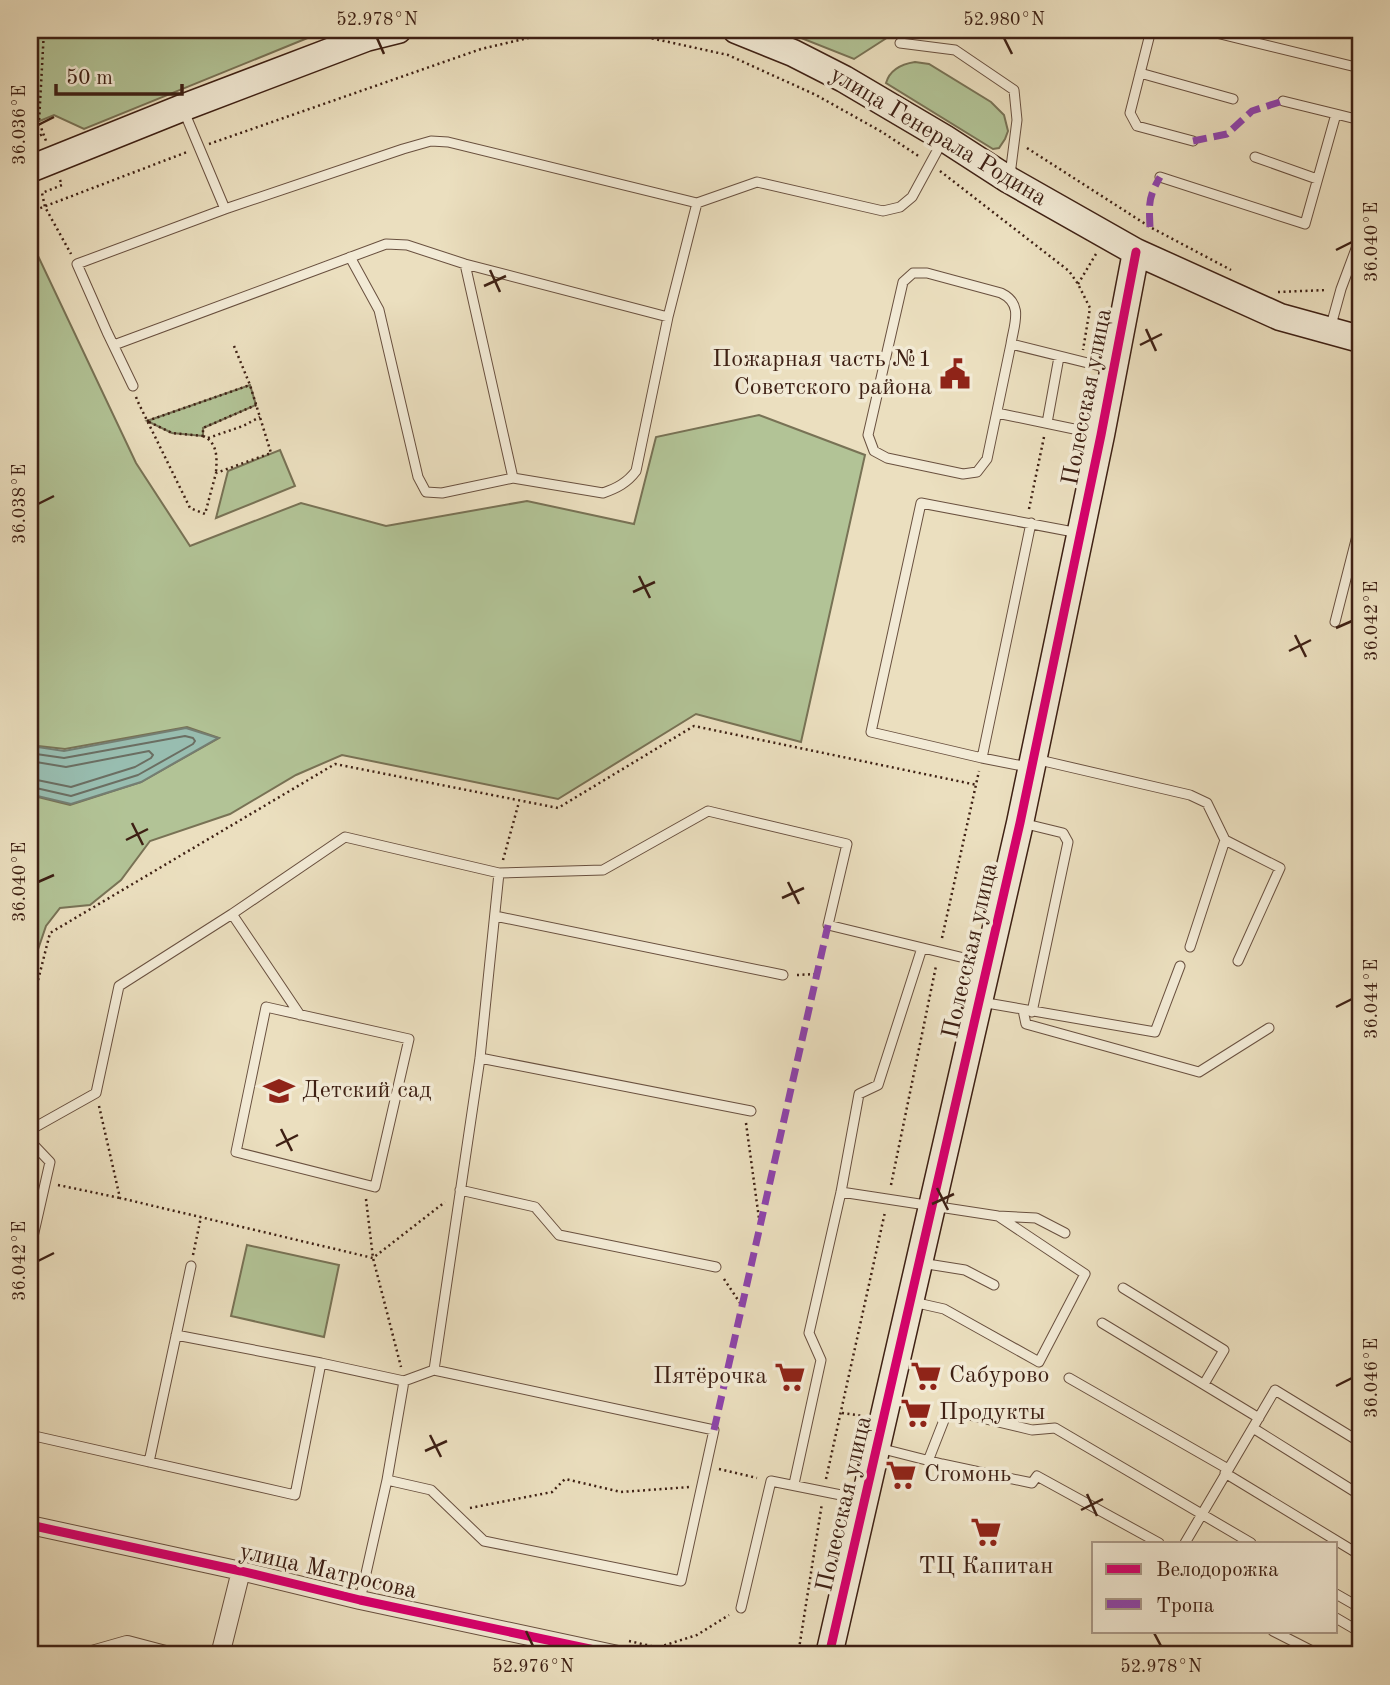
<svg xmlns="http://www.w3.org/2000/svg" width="1390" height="1685" font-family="'Old Standard TT',serif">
  <rect width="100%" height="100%" fill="#ebdfbf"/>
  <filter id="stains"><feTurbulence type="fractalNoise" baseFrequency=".00286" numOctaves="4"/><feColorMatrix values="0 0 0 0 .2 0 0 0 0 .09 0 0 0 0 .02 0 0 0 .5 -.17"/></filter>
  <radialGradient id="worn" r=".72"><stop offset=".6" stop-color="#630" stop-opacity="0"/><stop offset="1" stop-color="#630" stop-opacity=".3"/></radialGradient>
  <!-- green -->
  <path fill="#b2c396" stroke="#787255" stroke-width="2" d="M 30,30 L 332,30 L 310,37 L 84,129 L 54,115 L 30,125 Z
    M 781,30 L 899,30 L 854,59 Z
    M 915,62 L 929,64 L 991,102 L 1004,115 L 1008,131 L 1005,139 L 999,148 L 993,149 L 886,83 C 890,69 902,64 915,62 Z
    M 30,239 L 136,463 L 190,546 L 301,503 L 386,526 L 527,501 L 634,524 L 656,437 L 759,415 L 865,455 L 801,742 L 696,714 L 558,799 L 342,755 L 296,775 L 230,814 L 150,841 L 121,880 L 90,905 L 60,908 L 46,926 L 30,973 L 30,810 L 34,796 L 70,805 L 141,782 L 219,738 L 187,727 L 65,749 L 38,746 L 30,653 Z
    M 250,385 L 256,405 L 203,428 L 203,436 L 172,433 L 147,421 Z
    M 280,450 L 295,486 L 216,518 L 228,471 Z
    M 247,1245 L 339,1265 L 324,1337 L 231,1316 Z"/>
  <!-- water -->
  <path fill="#98bdb0" stroke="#747e72" stroke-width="2" d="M 30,665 L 37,747 L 64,751 L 186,728 L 218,738 L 141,782 L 71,804 L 33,795 L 30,806 Z"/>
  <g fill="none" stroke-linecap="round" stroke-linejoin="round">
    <!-- shore -->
    <path stroke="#6b6e62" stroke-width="2" d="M 30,746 L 32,751 L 36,754 L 64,758 L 185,736 L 193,738 L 195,741 L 193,744 L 138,775 L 71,796 L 36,788 L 30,789
      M 30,761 L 66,767 L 149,751 L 153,755 L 151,758 L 135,767 L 71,787 L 37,780 L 30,780"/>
    <!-- lane casing -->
    <g stroke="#69503f" stroke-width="11">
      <path id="lane" d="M 1151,30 L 1130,113 L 1137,126 L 1193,141
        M 1349,30 L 1360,33
        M 1208,31 L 1360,68
        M 900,43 L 955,50 L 1014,90 L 1017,120 L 1010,175
        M 1140,73 L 1233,99
        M 1336,114 L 1360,120
        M 1255,157 L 1317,179
        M 1160,177 L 1305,224 L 1336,114 L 1283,101
        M 225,209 L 403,149 L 431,141 L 448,142 L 697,203 L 757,182 L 883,211 L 900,207 L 912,197 L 943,140
        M 350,257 L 379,310 L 418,477 L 426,492 L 442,493 L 513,478 L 465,264
        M 1330,329 L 1341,289 L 1360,238
        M 1011,344 L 987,459 L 977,472 L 963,474 L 887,458 L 874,451 L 868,435 L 903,282 L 913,273 L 927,273 L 1001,293 C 1024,304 1014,324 1011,344 L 1112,369
        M 114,345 L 386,244 L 407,245 L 465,264 L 668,317 L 697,203
        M 133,386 L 107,332 L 77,264 L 225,209 L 183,109
        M 997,413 L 1098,434
        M 1047,423 L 1059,357
        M 513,478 L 603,493 C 617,488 627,483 636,471 L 668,317
        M 1335,622 L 1360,524
        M 982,758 L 1031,523
        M 1035,759 L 1190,795 L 1207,803 L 1225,840 L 1190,947
        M 1028,767 L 982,758 L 871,732 L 921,503 L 1079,533
        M 1022,823 L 1063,833 L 1068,842 L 1032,1012
        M 1225,840 L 1280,868 L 1238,961
        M 232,914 L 300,1015
        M 495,916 L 783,975
        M 981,1002 L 1155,1032 L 1180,966
        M 266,1007 L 409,1039 L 375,1187 L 236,1152 Z
        M 1023,1010 L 1026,1024 L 1199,1072 L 1269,1028
        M 480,1058 L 751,1111
        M 30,1130 L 96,1093 L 119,986 L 232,914 L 345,837 L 499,873 L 603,870 L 708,811 L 847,844 L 828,925 L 985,963
        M 30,1141 L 50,1162 L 30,1250
        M 460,1190 L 535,1207 L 559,1235 L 716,1267
        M 841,1192 L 998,1216 L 1036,1218 L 1065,1233
        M 921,1263 L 965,1270 L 994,1285
        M 1123,1288 L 1224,1350 L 1204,1384
        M 913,1302 L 944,1309 L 1039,1362 L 1085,1274 L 998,1216
        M 1102,1323 L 1259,1418
        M 176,1335 L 321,1363
        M 1069,1378 L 1228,1469
        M 1253,1428 L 1360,1495
        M 30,1435 L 295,1495 L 321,1363 L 404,1381
        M 879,1448 L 942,1464 L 1032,1483 L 1037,1476 L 1159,1543
        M 928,1461 L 948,1410 L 1032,1430 L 1055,1428 L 1251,1543
        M 149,1462 L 191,1266
        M 1225,1473 L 1360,1555
        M 387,1480 L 431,1490 L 484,1541 L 681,1581 L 714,1430 L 434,1370
        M 794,1484 L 821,1360 L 809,1333 L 841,1192 L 859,1094 L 878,1085 L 922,948
        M 1185,1543 L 1275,1390 L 1360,1442
        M 1336,1594 L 1357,1606
        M 360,1600 L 387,1480 L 404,1381 L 434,1370 L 480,1058 L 499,873
        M 741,1608 L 771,1481 L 861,1499
        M 1336,1618 L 1360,1632
        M 1273,1631 L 1320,1655
        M 1359,1655 L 1360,1655"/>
    </g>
    <!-- street casing -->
    <g stroke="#69503f" stroke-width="20">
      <path id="street" d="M 30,1525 L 241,1571 L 360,1600 L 618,1655
        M 92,1655 L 127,1645 L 165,1655
        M 220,1655 L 241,1571"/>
    </g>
    <!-- secondary casing -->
    <g stroke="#3e2014" stroke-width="29">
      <path id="secondary" d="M 736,30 L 793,53 L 844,79 L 944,138 L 1009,180 L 1136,252 L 1280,317 L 1360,339
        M 30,169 L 182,108 L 366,38 L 398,30
        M 829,1655 L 1020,823 L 1101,435 L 1136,252"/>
    </g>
    <!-- path -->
    <path stroke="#3e2014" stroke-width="2.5" stroke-dasharray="2 3.5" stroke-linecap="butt" d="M 44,30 L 39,122 L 46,141
      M 581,30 L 623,32 L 728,55 L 816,95 L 882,132 L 920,157
      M 30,140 L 43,134
      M 209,144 L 481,49 L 562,30
      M 1027,148 L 1150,227 L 1231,270
      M 940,171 L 1069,271 L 1078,284 L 1090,308 L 1083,350
      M 60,180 L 62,185 L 42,193 L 45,207 L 71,254
      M 30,212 L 187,152
      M 1078,284 L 1096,254
      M 1278,292 L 1327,290
      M 136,397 L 138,402 L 190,508 L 205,514 L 216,473 L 271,453 L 250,385 L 234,346
      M 147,421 L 250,385
      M 149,422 L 172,433 L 203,436 L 203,428 L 256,405
      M 203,436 C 218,443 217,458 216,472
      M 208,438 L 243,426 L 260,417
      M 1029,509 L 1044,437
      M 503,860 L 519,802
      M 942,938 L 979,771
      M 797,975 L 816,974
      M 30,1012 L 50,933 L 335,764 L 558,808 L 694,726 L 977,785
      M 99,1106 L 120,1198 L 373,1258 L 445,1202
      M 746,1123 L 760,1226
      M 58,1185 L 120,1198
      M 891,1185 L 936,966
      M 366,1199 L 373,1258 L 401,1367
      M 193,1255 L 201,1217
      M 724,1279 L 742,1306
      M 842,1413 L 863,1416
      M 719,1469 L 757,1478
      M 826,1479 L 885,1212
      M 470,1508 L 552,1492 L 565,1479 L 621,1492 L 690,1487
      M 629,1641 L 691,1655
      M 659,1647 L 697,1635 L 729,1615
      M 798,1655 L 822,1503"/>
    <!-- lane -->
    <use href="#lane" stroke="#f2ead5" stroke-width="9"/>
    <!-- street -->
    <use href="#street" stroke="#f2ead5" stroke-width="18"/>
    <!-- secondary -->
    <use href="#secondary" stroke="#f2ead5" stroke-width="26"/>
    <!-- quiet -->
    <path stroke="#8e44ad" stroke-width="7" stroke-dasharray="14 7" stroke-linecap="butt" d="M 1193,141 L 1227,134 L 1252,111 L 1283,101
      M 1150,227 C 1149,203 1148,198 1160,177
      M 714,1430 L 828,925"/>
    <!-- cycleway casing -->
    <g stroke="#f2ead5" stroke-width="13">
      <path id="cycleway" d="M 30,1525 L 241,1571 L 360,1600 L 618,1655
        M 829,1655 L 1020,823 L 1101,435 L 1136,252"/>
    </g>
    <!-- cycleway -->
    <use href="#cycleway" stroke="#d6006c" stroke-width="9"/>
  </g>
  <!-- ticks -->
  <path fill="none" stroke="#3e2014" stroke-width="2.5" d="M 377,38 L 384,54M 1004,38 L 1012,54M 38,125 L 54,117M 1336,250 L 1352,242M 490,270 L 500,292M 484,286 L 506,276M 1146,329 L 1156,351M 1140,345 L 1162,334M 38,504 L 54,496M 639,576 L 650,598M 633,592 L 655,582M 1336,628 L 1352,621M 1295,635 L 1306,657M 1289,651 L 1311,640M 132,823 L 143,845M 126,840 L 148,829M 38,882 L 54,875M 788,882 L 799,904M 782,898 L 804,888M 1336,1007 L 1352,999M 281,1129 L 292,1151M 276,1146 L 298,1135M 937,1188 L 948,1210M 932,1204 L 954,1194M 38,1261 L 54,1253M 1336,1386 L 1352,1378M 430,1435 L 441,1457M 425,1451 L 447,1441M 1087,1494 L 1097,1516M 1081,1510 L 1103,1499M 526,1631 L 533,1646M 1153,1631 L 1161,1646"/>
  <!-- icons -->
  <defs>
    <g id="civic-bare" transform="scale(2.415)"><path d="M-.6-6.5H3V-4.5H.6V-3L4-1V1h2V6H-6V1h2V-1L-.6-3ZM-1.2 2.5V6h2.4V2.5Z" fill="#8f2418" stroke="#f2ead5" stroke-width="2.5" paint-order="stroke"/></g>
    <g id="school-bare" transform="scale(2.415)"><path d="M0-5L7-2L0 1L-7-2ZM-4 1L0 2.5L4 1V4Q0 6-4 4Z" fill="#8f2418" stroke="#f2ead5" stroke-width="2.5" paint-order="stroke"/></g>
    <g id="supermarket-bare" transform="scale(2.415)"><path d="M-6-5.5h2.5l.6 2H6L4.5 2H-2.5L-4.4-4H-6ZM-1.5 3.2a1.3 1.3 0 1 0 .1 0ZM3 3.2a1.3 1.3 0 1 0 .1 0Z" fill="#8f2418" stroke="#f2ead5" stroke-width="2.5" paint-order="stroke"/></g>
  </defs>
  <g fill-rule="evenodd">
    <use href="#civic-bare" x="955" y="374"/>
    <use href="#school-bare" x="279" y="1091"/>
    <use href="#supermarket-bare" x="926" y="1376"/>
    <use href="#supermarket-bare" x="790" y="1377"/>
    <use href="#supermarket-bare" x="916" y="1413"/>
    <use href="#supermarket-bare" x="901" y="1475"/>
    <use href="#supermarket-bare" x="986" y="1532"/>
  </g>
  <g text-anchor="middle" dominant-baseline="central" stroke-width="7" stroke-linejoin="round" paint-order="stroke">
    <!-- street labels -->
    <g font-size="24" fill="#3e2014" stroke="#f2ead5">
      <text transform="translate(938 137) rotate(31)">улица Генерала Родина</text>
      <text transform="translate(1088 397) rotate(-79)">Полесская улица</text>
      <text transform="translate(971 951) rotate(-77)">Полесская улица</text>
      <text transform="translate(845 1504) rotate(-77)">Полесская улица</text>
      <text transform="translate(328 1572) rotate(13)">улица Матросова</text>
    </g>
    <!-- poi labels -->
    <g font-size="24" fill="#3e2014" stroke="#f2ead5" text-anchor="start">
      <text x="932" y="360" text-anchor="end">Пожарная часть №1<tspan x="932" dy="28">Советского района</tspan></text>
      <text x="302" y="1091">Детский сад</text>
      <text x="949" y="1376">Сабурово</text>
      <text x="767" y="1377" text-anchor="end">Пятёрочка</text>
      <text x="939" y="1413">Продукты</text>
      <text x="924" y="1475">Сгомонь</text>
      <text x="986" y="1567" text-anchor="middle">ТЦ Капитан</text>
    </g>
  </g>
  <!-- margin -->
  <rect width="1390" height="1685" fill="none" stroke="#ebdfbf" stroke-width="77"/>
  <!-- legend -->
  <rect x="1092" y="1542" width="245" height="91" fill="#f2ead5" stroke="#aa9988" stroke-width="2"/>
  <rect x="1106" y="1564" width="35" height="10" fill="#d6006c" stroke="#aa9988" stroke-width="2"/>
  <text x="1156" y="1576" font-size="21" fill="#3e2014">Велодорожка</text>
  <rect x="1106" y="1599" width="35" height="10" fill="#8e44ad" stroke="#aa9988" stroke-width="2"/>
  <text x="1156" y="1612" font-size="21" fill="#3e2014">Тропа</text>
  <!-- scale -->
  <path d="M56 84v10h126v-10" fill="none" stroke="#3e2014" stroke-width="3.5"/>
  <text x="66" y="84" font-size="21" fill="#3e2014" stroke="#f2ead5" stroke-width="5" paint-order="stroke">50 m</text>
  <rect x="38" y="38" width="1314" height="1608" fill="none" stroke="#3e2014" stroke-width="2.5"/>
  <g font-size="18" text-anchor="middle" fill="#3e2014">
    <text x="377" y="25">52.978°N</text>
    <text x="1004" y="25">52.980°N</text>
    <text transform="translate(19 125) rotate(-90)" y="6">36.036°E</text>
    <text transform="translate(1371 242) rotate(-90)" y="6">36.040°E</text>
    <text transform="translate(19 504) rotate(-90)" y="6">36.038°E</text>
    <text transform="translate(1371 621) rotate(-90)" y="6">36.042°E</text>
    <text transform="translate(19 882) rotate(-90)" y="6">36.040°E</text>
    <text transform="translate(1371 999) rotate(-90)" y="6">36.044°E</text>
    <text transform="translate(19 1261) rotate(-90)" y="6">36.042°E</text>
    <text transform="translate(1371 1378) rotate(-90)" y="6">36.046°E</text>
    <text x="533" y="1672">52.976°N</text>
    <text x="1161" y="1672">52.978°N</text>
  </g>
  <rect width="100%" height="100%" filter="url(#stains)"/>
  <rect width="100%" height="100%" fill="url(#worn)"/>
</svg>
